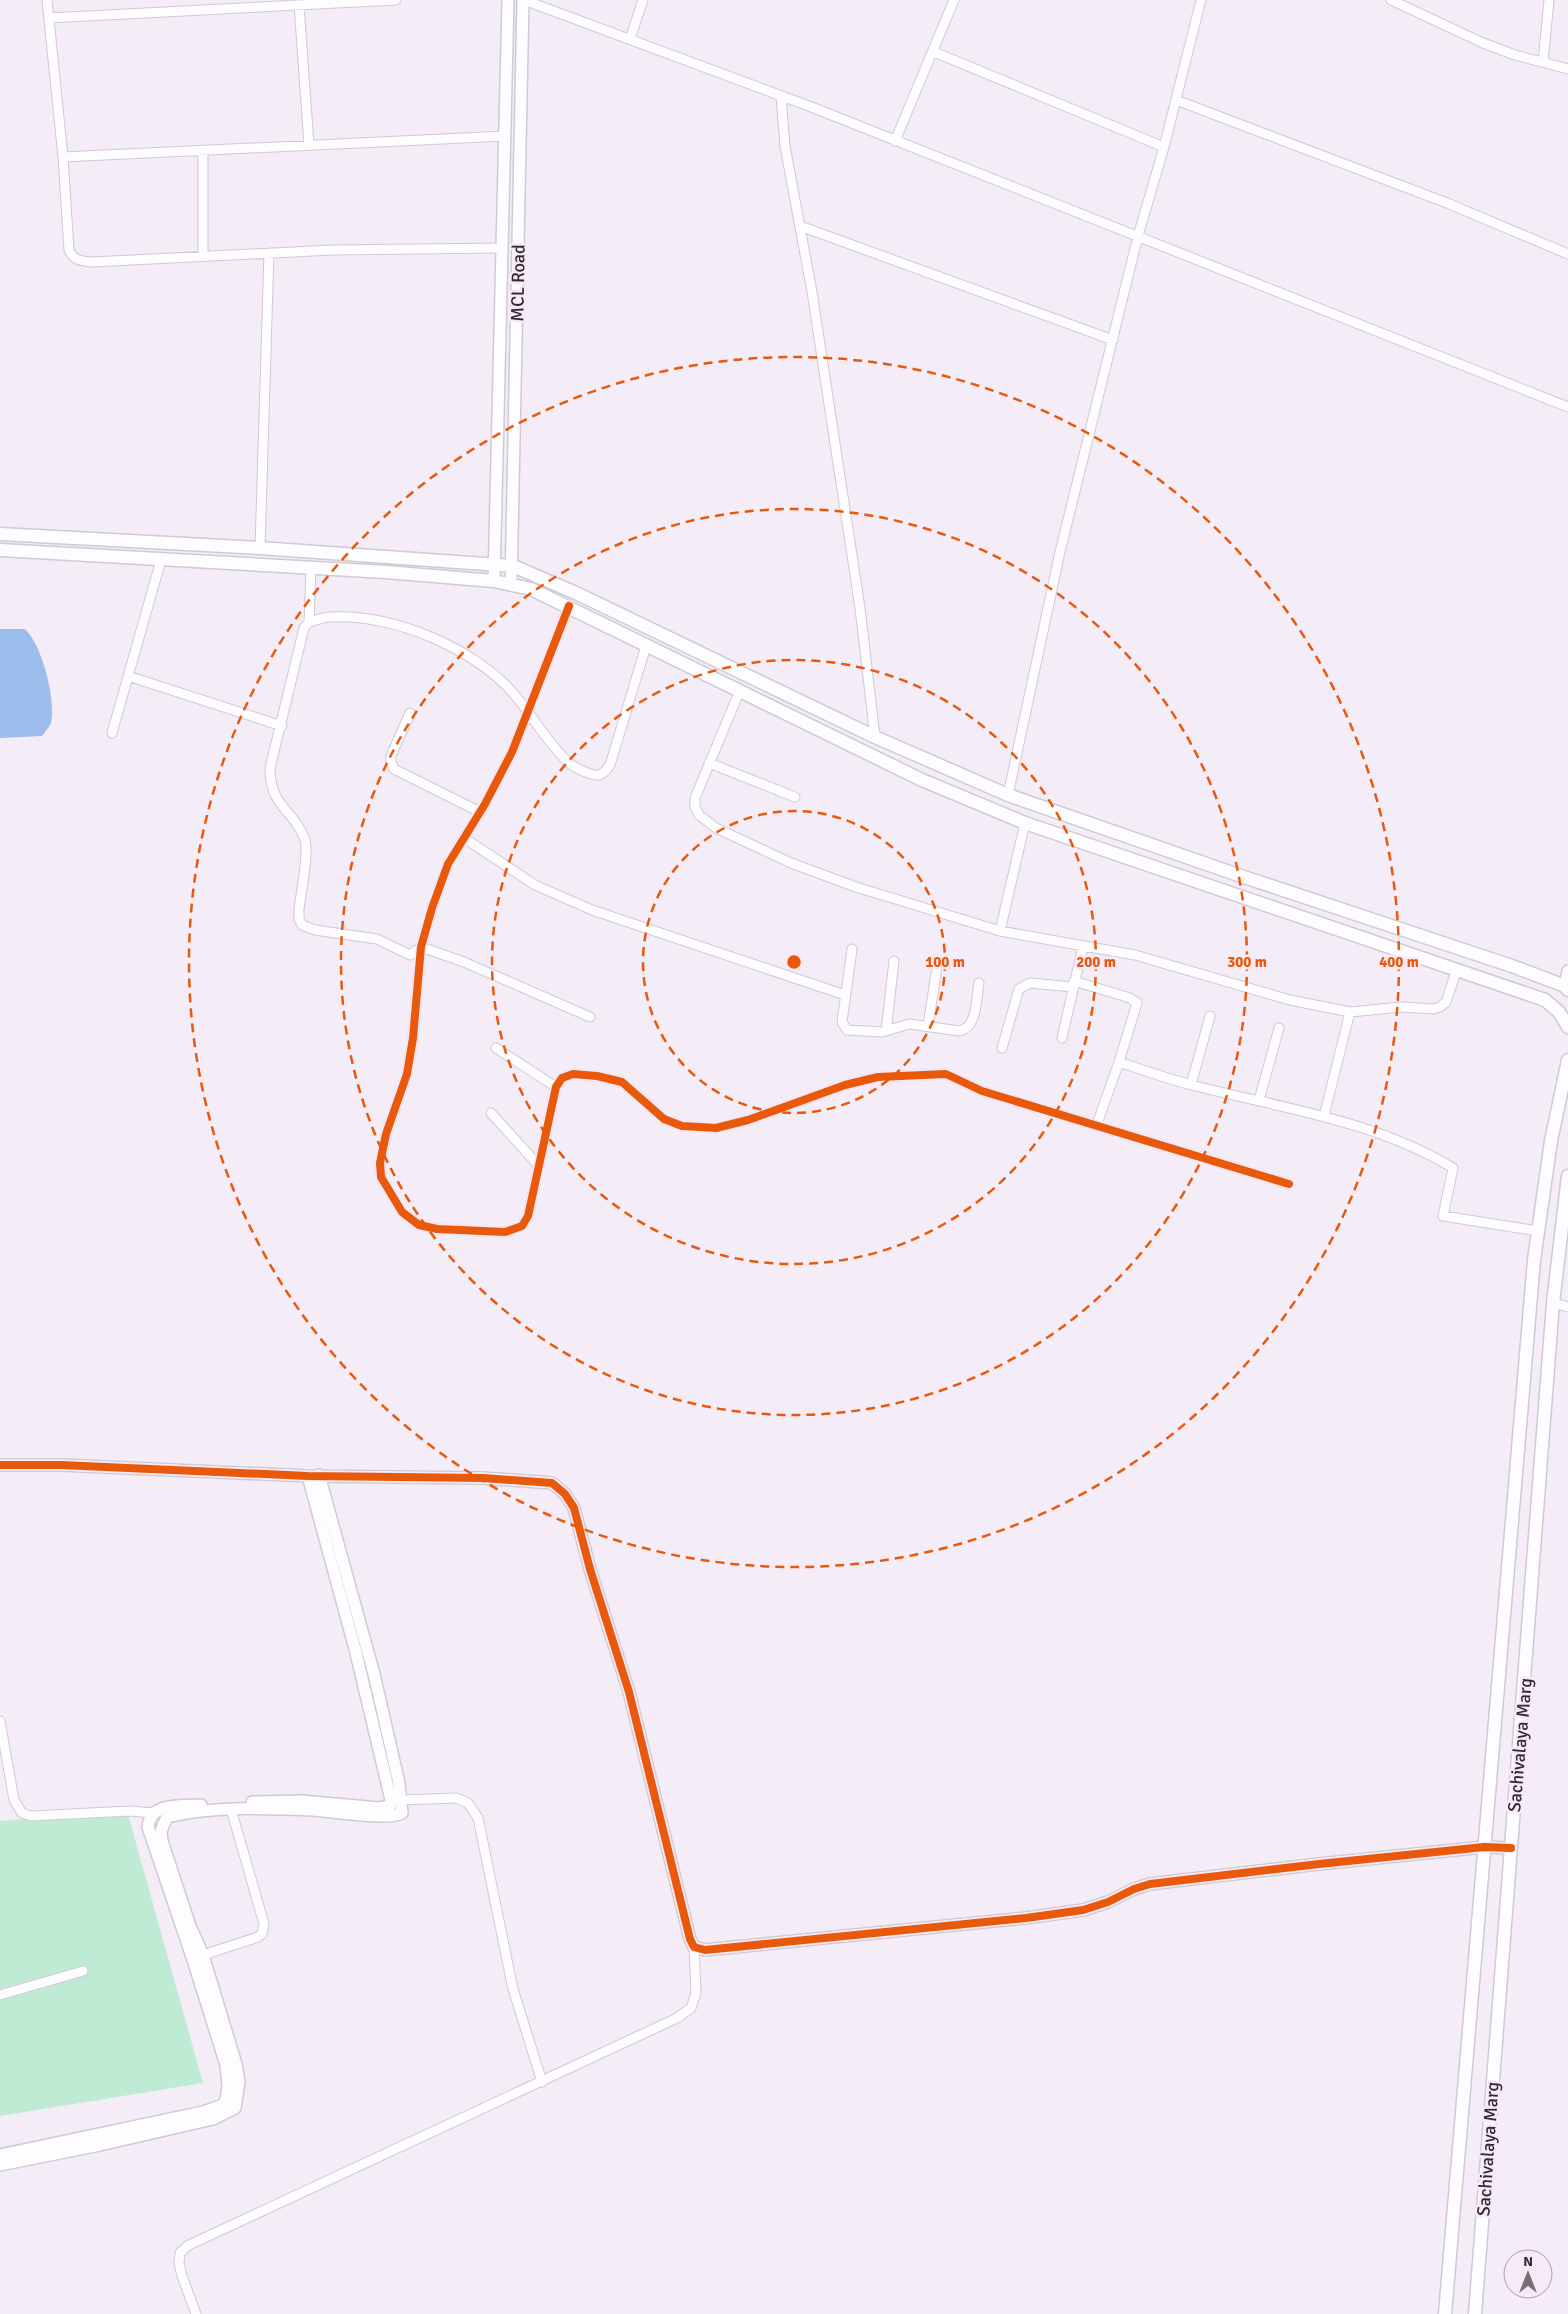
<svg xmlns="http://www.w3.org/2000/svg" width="1568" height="2314" font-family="Signika,sans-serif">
  <rect width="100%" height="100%" fill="#f4ecf6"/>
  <!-- green -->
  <path fill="#bfebd5" d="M 127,1811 L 203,2083 L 0,2116 L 0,1821 Z"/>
  <!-- water -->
  <path fill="#9cbcec" d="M 0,629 L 25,629 C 42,645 56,699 51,723 C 49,727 45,732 42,736 L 0,738 Z"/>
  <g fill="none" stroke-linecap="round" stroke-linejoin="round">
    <!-- minor casing -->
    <g stroke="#d0cad1" stroke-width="11">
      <path id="minor" d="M 47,0 L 63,157 L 69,250 C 74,261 81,261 92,262 L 333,250 L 502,248
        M 524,0 L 814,108 L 1568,407
        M 1391,0 L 1483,43 L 1515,55 L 1568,69
        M 299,5 L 309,145
        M 49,18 L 396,0
        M 630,39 L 643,0
        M 934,52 L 1164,147
        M 1543,62 L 1549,0
        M 781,96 L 785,146 L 812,292 L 860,608 L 875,737
        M 1176,100 L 1447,203 L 1568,254
        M 895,141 L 954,0
        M 203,150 L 203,256
        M 63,157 L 505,136
        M 800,226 L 1113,340
        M 260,548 L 269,253
        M 569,606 L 512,752 L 485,804 L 448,864 L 432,908 L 421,947 L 413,1038 L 407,1074 L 386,1134 L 380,1163 L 381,1177 L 402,1212 L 419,1225 L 437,1229 L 505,1232 L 522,1226 L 528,1216 L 556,1087 L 562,1078 L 573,1074 L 597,1076 L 622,1082 L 664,1119 L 682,1126 L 716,1128 L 748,1120 L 845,1085 L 878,1077 L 946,1074 L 982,1091 L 1289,1184
        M 309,622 L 311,569
        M 128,676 L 282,726
        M 740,690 L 695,798 L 695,807 L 699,815 L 716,828 L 791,863 L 856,887 L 1000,931 L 1135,955 L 1290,1000 L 1350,1012 L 1401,1007 L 1433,1009 L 1440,1007 L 1446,1002 L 1457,969
        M 410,713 L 391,756 L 391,762 L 394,769 L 480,812
        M 112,733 L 161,560
        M 709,763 L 795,797
        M 1008,795 L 1060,552 L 1138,236 L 1164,147 L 1201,0
        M 464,838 L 535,885 L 592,910 L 845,995
        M 1000,931 L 1025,823
        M 852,949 L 842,1022 L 847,1030 L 882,1032 L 909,1024 L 960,1031 C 978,1026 976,999 979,983
        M 1074,981 L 1130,998 L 1137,1003 L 1119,1062 L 1097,1124
        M 590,1017 L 464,962 L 421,947 L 410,955 L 377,939 L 315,930 L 302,925 L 299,919 L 299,909 C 301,893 309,854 305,840 C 294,809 270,808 270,768 L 304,628 L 309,622 C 316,620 324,617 331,617 C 393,613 480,650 518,699 C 535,720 548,743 568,762 C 573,767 591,776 599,775 C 604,774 607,769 610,765 L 646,646
        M 928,1026 L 938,960
        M 886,1031 L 894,961
        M 1062,1038 L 1083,946
        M 496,1048 L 556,1087
        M 1002,1048 L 1019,989 L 1030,983 L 1073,987
        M 1119,1062 C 1143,1070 1168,1079 1192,1085 C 1280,1108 1374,1120 1453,1168 L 1443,1216 L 1538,1231
        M 1191,1085 L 1210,1016
        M 1259,1100 L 1279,1028
        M 491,1113 L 539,1166
        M 1324,1116 L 1350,1012
        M 1553,1303 L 1568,1307
        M 0,1721 L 14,1800 L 22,1813 L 31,1816 L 130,1811 L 153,1813
        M 402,1800 L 456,1798 L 468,1803 L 478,1818 L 513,1989 L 542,2082
        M 203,1955 L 258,1937 L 262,1934 L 264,1924 L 231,1809
        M 0,1995 L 83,1971
        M 196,2314 L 182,2276 L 179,2263 L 180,2253 L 187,2246 L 677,2018 L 691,2008 L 696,1993 L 694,1947"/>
    </g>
    <!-- tertiary casing -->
    <g stroke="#d0cad1" stroke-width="14">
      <path id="tertiary" d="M 494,581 L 508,0
        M 511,584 L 523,0
        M 1565,986 L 1568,971
        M 0,1465 L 61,1465 L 308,1476 L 483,1478 L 552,1483 L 565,1494 L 574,1508 L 590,1569 L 629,1692 L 690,1939 L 694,1947 L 705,1950 L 1026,1918 L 1083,1910 L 1108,1902 L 1134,1889 L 1150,1884 L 1319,1864 L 1484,1847 L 1511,1848
        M 252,1802 L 302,1801 L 379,1808 L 390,1806 L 391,1800 L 355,1649 L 308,1476
        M 0,2155 L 203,2112 L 223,2105 L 226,2099 L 228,2086 L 226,2065 L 194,1963 L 148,1827 C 150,1802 181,1806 201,1805
        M 0,2165 L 100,2145 L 213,2119 L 235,2108 L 239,2082 L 236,2064 L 203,1955 L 190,1926 L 162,1841 L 161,1831 L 167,1817 C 213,1806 265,1808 312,1810 C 330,1811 389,1821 402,1813 L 399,1783 L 374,1674 L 319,1475"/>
    </g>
    <!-- secondary casing -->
    <g stroke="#d0cad1" stroke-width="15">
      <path id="secondary" d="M 0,534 L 260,548 L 513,566 L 576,593 L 875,737 L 1008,795 L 1241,876 L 1512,966 L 1565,986 L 1568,990
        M 0,550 L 386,572 L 494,581 L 531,589 L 922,780 L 1025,823 L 1545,1000 L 1559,1012 L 1568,1027
        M 1445,2314 L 1534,1260 L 1551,1141 L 1568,1060
        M 1475,2314 L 1553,1303 L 1568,1176"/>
    </g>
    <!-- minor -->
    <use href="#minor" stroke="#fdfcfe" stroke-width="9"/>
    <!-- tertiary -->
    <use href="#tertiary" stroke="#fdfcfe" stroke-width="11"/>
    <!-- secondary -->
    <use href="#secondary" stroke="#fdfcfe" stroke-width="12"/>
    <!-- cycleway casing -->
    <g stroke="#f8e9f9" stroke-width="11">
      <path id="cycleway" d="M 569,606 L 512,752 L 485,804 L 448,864 L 432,908 L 421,947 L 413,1038 L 407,1074 L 386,1134 L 380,1163 L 381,1177 L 402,1212 L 419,1225 L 437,1229 L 505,1232 L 522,1226 L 528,1216 L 556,1087 L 562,1078 L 573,1074 L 597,1076 L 622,1082 L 664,1119 L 682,1126 L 716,1128 L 748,1120 L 845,1085 L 878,1077 L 946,1074 L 982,1091 L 1289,1184
        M 0,1465 L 61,1465 L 308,1476 L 483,1478 L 552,1483 L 565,1494 L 574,1508 L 590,1569 L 629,1692 L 690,1939 L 694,1947 L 705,1950 L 1026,1918 L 1083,1910 L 1108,1902 L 1134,1889 L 1150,1884 L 1319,1864 L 1484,1847 L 1511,1848"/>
    </g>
    <!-- cycleway -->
    <use href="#cycleway" stroke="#e8590c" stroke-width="8"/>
  </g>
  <!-- distance rings -->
  <g fill="none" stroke="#e8590c" stroke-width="2.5" stroke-dasharray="9 6">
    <circle cx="794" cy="962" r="151"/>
    <circle cx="794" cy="962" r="302"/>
    <circle cx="794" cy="962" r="453"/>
    <circle cx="794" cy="962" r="605"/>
  </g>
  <g text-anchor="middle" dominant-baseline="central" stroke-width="5" stroke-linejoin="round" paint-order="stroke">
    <!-- street labels -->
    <g font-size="18" fill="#2f2a30" stroke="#f8e9f9">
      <text transform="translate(518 283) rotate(-89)">MCL Road</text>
      <text transform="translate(1520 1745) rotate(-85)">Sachivalaya Marg</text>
      <text transform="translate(1488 2149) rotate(-86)">Sachivalaya Marg</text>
    </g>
  </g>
  <circle cx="794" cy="962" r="8" fill="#e8590c" stroke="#f8e9f9" stroke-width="2.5"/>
  <g font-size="15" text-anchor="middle" font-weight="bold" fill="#e8590c" stroke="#f8e9f9" stroke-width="5" stroke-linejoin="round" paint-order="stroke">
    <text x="945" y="967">100 m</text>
    <text x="1096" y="967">200 m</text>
    <text x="1247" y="967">300 m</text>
    <text x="1399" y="967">400 m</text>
  </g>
  <!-- north arrow -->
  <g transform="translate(1528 2274)"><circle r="24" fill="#f8e9f9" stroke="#a89da9"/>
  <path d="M0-4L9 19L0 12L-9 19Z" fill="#746e75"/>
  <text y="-8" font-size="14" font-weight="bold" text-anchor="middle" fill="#2f2a30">N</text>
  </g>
</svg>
